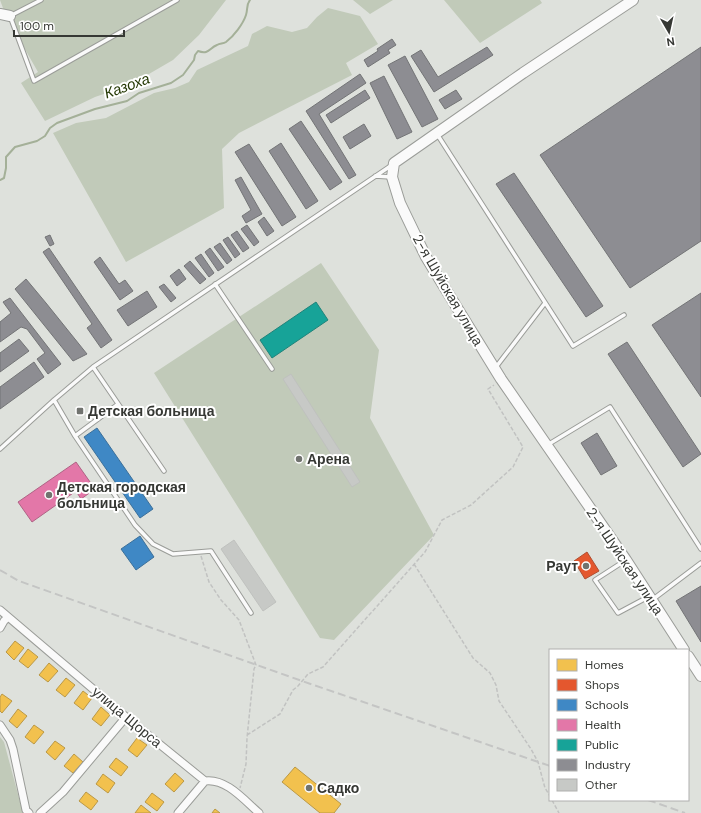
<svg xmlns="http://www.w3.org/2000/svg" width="701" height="813" font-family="'DM Sans',sans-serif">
  <rect width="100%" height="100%" fill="#dee1dc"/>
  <!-- green -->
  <path fill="#c1cab9" d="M 0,0 L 226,0 L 199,35 L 173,60 L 130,85 L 95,97 L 45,121 L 21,83 L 38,72 L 6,16 Z
    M 353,0 L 393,0 L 370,14 Z
    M 444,0 L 540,0 L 542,3 L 480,43 Z
    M 328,8 L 360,16 L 378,44 L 346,63 L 352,75 L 239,133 L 222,149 L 224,208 L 126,262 L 53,133 L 76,123 L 106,118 L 154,93 L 175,88 L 189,82 L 197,70 L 248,46 L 252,34 L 267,26 L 292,32 L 307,28 L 317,17 Z
    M 321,263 L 379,350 L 370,418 L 434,535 L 334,640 L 320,638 L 154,373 Z
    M 0,737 L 4,742 L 23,813 L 0,813 Z"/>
  <!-- homes -->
  <path fill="#f2c14e" stroke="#ba9846" d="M 15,641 L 24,648 L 14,660 L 6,652 Z
    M 28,649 L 38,657 L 28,668 L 19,661 Z
    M 49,663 L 58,671 L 48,682 L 39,675 Z
    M 66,678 L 75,685 L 65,697 L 56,690 Z
    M 83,691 L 92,698 L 83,710 L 74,703 Z
    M 2,694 L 12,701 L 2,713 L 0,711 L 0,697 Z
    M 101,707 L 110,715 L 101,726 L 92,719 Z
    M 18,709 L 27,716 L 17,728 L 9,721 Z
    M 34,725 L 44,732 L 34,744 L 25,737 Z
    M 137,738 L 147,745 L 137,757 L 128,750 Z
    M 55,741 L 65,748 L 55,760 L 46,752 Z
    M 74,754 L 83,762 L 73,773 L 64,766 Z
    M 116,758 L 128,767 L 121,776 L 109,767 Z
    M 295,767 L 341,804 L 334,813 L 320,813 L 282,782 Z
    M 175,773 L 184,781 L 174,792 L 165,784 Z
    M 103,774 L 115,783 L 108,793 L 96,784 Z
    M 86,792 L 98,801 L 91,810 L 79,801 Z
    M 152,793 L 164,802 L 157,811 L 145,802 Z
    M 141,805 L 151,813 L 135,813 Z
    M 215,809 L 220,813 L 212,813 Z"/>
  <!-- shops -->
  <path fill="#e4572e" stroke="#b04e30" d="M 587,552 L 599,571 L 585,579 L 574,561 Z"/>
  <!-- schools -->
  <path fill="#3f88c5" stroke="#3c709a" d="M 97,428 L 153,509 L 140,518 L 84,437 Z
    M 140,536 L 154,557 L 136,570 L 121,549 Z"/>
  <!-- health -->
  <path fill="#e377a8" stroke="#af6485" d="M 76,462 L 95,489 L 81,499 L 76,491 L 32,522 L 18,502 Z"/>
  <!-- public -->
  <path fill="#17a398" stroke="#20837a" d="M 316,302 L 328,320 L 272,358 L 260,340 Z"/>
  <!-- industry -->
  <path fill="#8d8d92" stroke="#737476" d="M 392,39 L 396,45 L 388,50 L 390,53 L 368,67 L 364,60 L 378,51 L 377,49 Z
    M 487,47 L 493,55 L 434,92 L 411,56 L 421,50 L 438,77 Z
    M 701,47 L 701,241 L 630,288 L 540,155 Z
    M 405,56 L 438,119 L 422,127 L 388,65 Z
    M 360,74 L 366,83 L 319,114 L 356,175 L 349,179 L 306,111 Z
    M 384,76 L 412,132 L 397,139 L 370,83 Z
    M 365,90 L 370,98 L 331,123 L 326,115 Z
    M 456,90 L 462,99 L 445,109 L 439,100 Z
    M 301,121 L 342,182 L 330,190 L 289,129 Z
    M 364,124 L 371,136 L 350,149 L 343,137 Z
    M 281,143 L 318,201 L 306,209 L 269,151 Z
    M 249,144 L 296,217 L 282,226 L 235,152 Z
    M 514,173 L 603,306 L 586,317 L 496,184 Z
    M 241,177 L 262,214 L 246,223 L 242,216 L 251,210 L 235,180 Z
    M 264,217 L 274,231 L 267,236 L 258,222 Z
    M 247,225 L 259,242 L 254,246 L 241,229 Z
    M 237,231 L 249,248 L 243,252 L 231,235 Z
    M 50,235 L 54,244 L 50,246 L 45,237 Z
    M 228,237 L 240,254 L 235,258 L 223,240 Z
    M 220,243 L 232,260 L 227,264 L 214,247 Z
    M 49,248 L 112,340 L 101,348 L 87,328 L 92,324 L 43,252 Z
    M 210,248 L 224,267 L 218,271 L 205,252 Z
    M 201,254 L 214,273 L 209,277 L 195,258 Z
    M 100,257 L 119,284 L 125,280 L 133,291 L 120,300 L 94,262 Z
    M 190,261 L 206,279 L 200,284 L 184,266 Z
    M 179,269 L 186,279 L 177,286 L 170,276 Z
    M 26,279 L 46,303 L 87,354 L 73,361 L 15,289 Z
    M 164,284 L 176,298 L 171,302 L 159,287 Z
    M 147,291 L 157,307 L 128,326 L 117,310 Z
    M 701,293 L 701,397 L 652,325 Z
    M 10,298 L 61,364 L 48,374 L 37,359 L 45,353 L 27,329 L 21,327 L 0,342 L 0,322 L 11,313 L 3,302 Z
    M 19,339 L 29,351 L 0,372 L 0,353 Z
    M 627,342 L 701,454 L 683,467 L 608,354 Z
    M 34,362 L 44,377 L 0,409 L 0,387 Z
    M 597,433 L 617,466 L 601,475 L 581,443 Z
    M 701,586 L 701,642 L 676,601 Z"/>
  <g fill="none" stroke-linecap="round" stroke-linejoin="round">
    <!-- stream -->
    <path stroke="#a4b098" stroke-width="2" d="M 0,180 L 4,178 L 6,168 L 6,157 L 15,147 L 37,141 L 45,136 L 50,128 L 57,123 L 95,109 L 127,101 L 139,93 L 171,83 L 183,75 L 194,60 L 195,55 L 198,51 C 209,55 209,48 217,45 C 220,43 223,44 226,42 C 234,36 243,24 246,15 C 248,9 246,5 250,0"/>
  </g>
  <!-- building -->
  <path fill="#c7c9c6" stroke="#bfc1be" d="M 291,374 L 360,482 L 352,487 L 283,379 Z
    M 234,540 L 276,602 L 263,611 L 221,549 Z"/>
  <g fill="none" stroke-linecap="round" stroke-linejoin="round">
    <!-- lane casing -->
    <g stroke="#9a9c98" stroke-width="5.5">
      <path id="lane" d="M 41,0 L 10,16 L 34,81 L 177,0
        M 437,134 L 573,346 L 624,315
        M 375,176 L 391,177
        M 215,284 L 272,369
        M 93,367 L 164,471
        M 496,367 L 545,303
        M 54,400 L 75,436 L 135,525 L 153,544 L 173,554 L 211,551 L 251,613
        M 75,436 L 117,405
        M 549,444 L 610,407 L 701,549
        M 0,449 L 54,400 L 93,367 L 392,165
        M 626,560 L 595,580 L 618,613 L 648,597
        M 652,600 L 701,563"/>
    </g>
    <!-- street casing -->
    <g stroke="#9a9c98" stroke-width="9">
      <path id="street" d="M 0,610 L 126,717 L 205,781 C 226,778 244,800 259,813
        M 0,628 L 4,621 L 8,617
        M 0,725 L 10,740 L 13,749 L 26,810 L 29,813
        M 40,813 L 63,792 L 126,717
        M 178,813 L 205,781"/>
    </g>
    <!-- secondary casing -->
    <g stroke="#9a9c98" stroke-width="12">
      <path id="secondary" d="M 633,0 L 523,73 L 394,163 L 392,177 L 400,203 L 426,257 L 443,285 L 501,379 L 626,560 L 684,650
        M 0,14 L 10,16
        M 688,656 L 701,676"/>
    </g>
    <!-- path -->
    <path stroke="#c1c2c1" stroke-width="1.5" stroke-dasharray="4 2" stroke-linecap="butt" d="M 201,556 L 209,582 L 221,600 L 239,620 L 256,665 L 254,669 L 247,738 L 246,764 L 240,788
      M 414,564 L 473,658 L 490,673 L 496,685 L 499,701 L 531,749 L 538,762 L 545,788 L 550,796
      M 247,735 L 280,714 L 293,690 L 298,686 L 308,674 L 323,667 L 425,552 L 442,520 L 471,505 L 513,467 L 523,447 L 488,389 L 494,385
      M 552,800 L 559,813"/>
    <!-- lane -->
    <use href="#lane" stroke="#fafafa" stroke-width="3.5"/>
    <!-- street -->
    <use href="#street" stroke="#fafafa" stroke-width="7"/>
    <!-- secondary -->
    <use href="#secondary" stroke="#fafafa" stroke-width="10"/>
    <!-- rail -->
    <path stroke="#c4c5c4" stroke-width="2" stroke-dasharray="8 4" stroke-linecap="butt" d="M 0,570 L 19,581 L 302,681 L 550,766
      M 648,800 L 685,813"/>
  </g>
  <!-- markers -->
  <g fill="#71736f" stroke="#fff" stroke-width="1.5">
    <rect x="76" y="407" width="8" height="8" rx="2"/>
    <circle cx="299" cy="459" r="4"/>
    <circle cx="49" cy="495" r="4"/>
    <circle cx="586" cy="566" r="4"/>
    <circle cx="309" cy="788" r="4"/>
  </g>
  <g text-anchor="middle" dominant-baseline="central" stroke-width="4" stroke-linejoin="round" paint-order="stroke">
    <!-- street labels -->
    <g font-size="14" fill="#363834" stroke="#fff">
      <text transform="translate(448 290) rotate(60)">2-я Шуйская улица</text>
      <text transform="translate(625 561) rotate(56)">2-я Шуйская улица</text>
      <text transform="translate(127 717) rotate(40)">улица Щорса</text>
    </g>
    <!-- poi labels -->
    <g font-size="14" font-weight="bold" fill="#363834" stroke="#fff" text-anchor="start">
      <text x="88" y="411">Детская больница</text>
      <text x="307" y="459">Арена</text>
      <text x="57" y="487">Детская городская<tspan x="57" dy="16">больница</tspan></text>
      <text x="578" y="566" text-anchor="end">Раут</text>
      <text x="317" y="788">Садко</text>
    </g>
    <!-- water labels -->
    <g font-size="15" font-style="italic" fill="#263a06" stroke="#fff">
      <text transform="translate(127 86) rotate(-20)">Казоха</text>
    </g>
  </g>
  <!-- legend -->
  <rect x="549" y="649" width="140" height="152" fill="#ffffff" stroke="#afafae"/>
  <rect x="557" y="659" width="20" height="12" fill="#f2c14e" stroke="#afafae"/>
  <text x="585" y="669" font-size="12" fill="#363834">Homes</text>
  <rect x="557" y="679" width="20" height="12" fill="#e4572e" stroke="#afafae"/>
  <text x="585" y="689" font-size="12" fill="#363834">Shops</text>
  <rect x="557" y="699" width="20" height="12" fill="#3f88c5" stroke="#afafae"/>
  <text x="585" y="709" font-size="12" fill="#363834">Schools</text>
  <rect x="557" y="719" width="20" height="12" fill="#e377a8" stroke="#afafae"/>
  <text x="585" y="729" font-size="12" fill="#363834">Health</text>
  <rect x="557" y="739" width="20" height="12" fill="#17a398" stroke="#afafae"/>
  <text x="585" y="749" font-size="12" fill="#363834">Public</text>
  <rect x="557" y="759" width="20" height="12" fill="#8d8d92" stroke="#afafae"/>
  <text x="585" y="769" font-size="12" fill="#363834">Industry</text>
  <rect x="557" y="779" width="20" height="12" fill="#c7c9c6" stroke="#afafae"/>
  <text x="585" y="789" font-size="12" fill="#363834">Other</text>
  <!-- north arrow -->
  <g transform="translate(669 32) rotate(171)" stroke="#ffffff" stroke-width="3" paint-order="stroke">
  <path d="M0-3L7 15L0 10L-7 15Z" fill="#363834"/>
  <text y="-6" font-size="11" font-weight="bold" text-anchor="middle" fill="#363834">N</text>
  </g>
  <!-- scale -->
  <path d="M14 30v6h110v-6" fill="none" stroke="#363834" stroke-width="2"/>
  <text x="20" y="30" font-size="12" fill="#363834" stroke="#ffffff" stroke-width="3" paint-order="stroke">100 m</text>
</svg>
